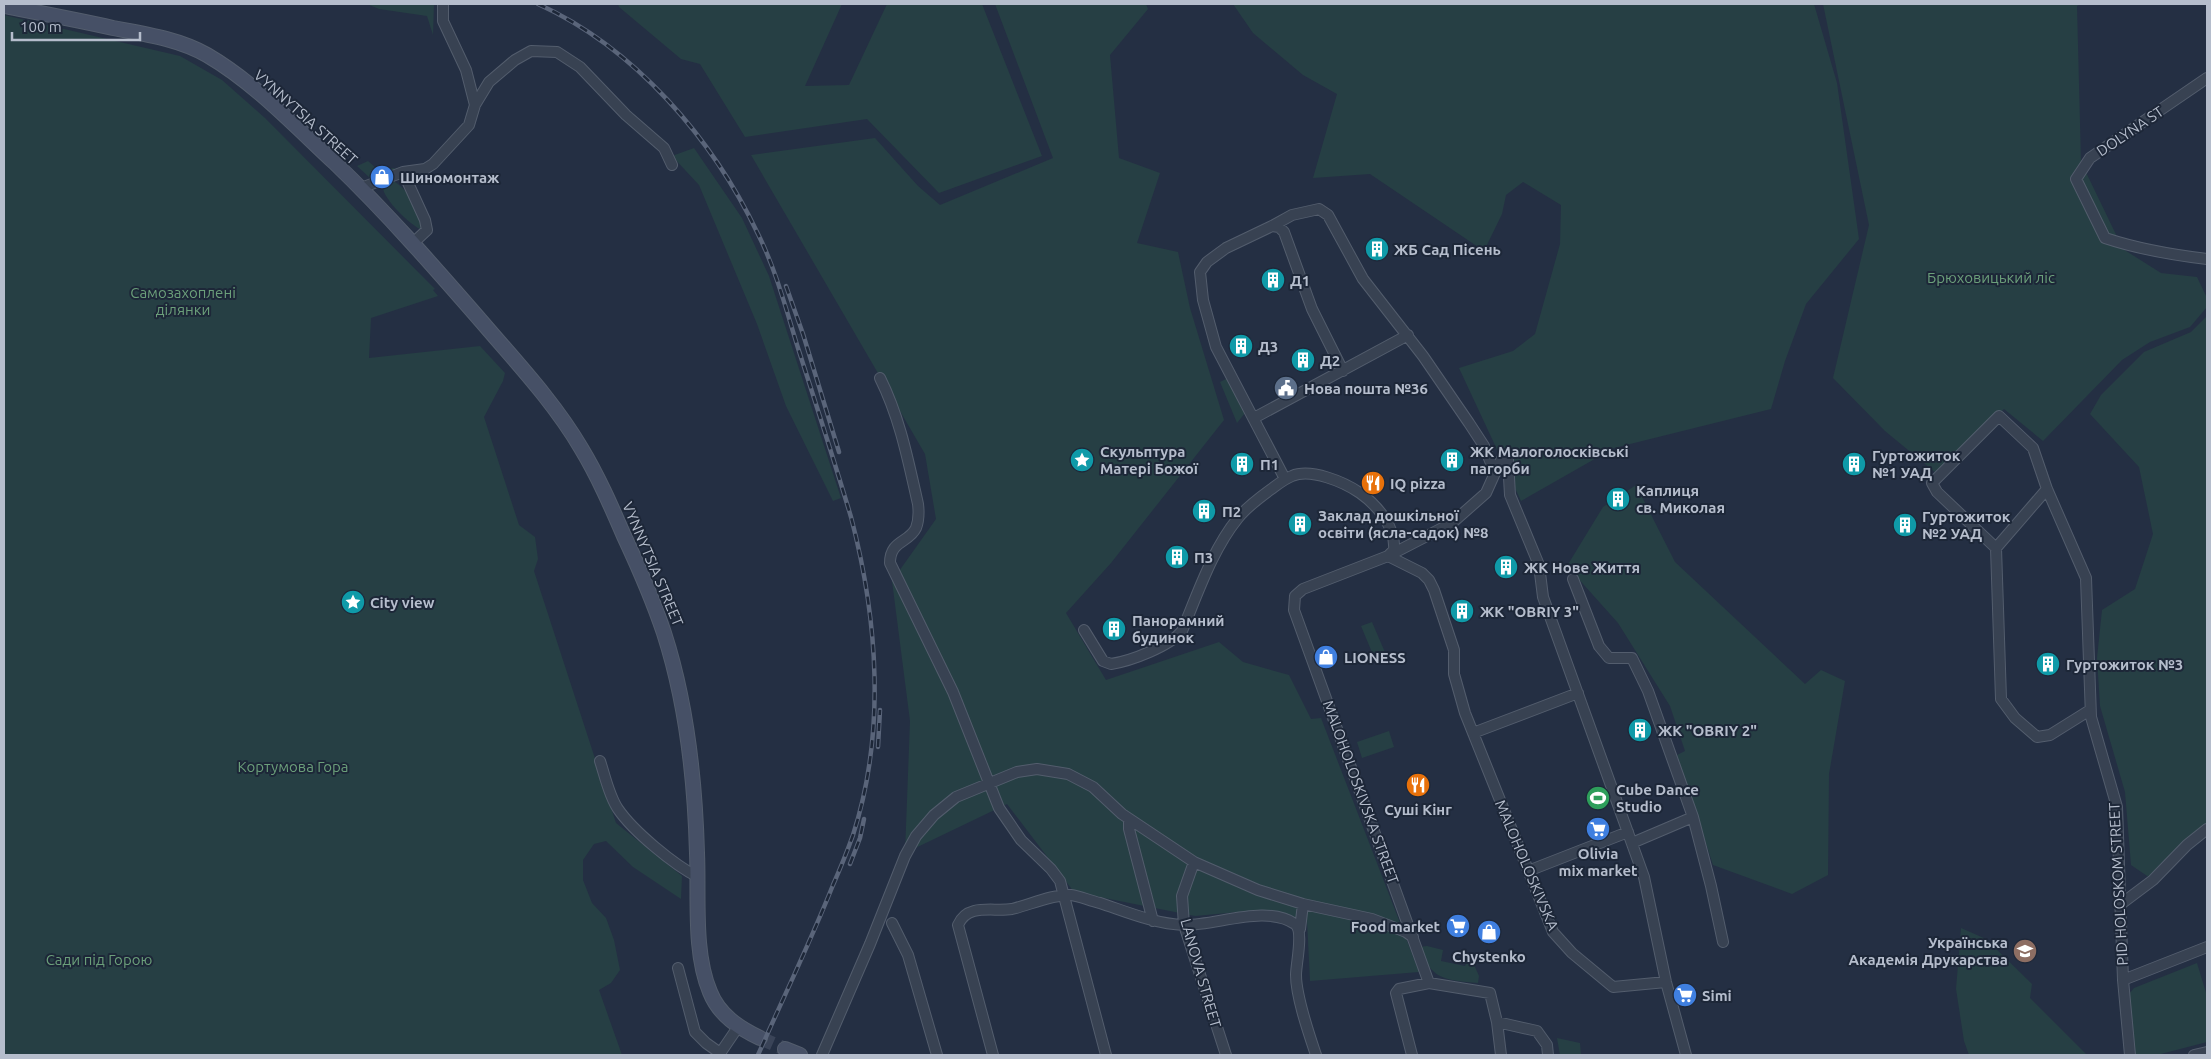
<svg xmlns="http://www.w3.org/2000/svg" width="2211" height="1059" font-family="Ubuntu,sans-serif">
  <rect width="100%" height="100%" fill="#242f43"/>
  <!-- green -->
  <path fill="#263f44" d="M 367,4 L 434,4 L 433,35 L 427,16 L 379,9 Z
    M 618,4 L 842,4 L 805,86 L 849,85 L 887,4 L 982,4 L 1042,156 L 939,193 L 867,119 L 745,137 L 700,64 L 681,59 L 619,7 Z
    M 995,4 L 1146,4 L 1148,9 L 1110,55 L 1119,158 L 1160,173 L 1137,243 L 1178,252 L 1190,308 L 1224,420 L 1111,563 L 1066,613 L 1106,680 L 1219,642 L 1243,662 L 1289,675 L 1311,719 L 1321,718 L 1419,972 L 1310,981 L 1307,920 L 1260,910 L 1195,916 L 1074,892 L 1007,804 L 905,853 L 910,721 L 892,581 L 936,519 L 925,454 L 751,155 L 875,138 L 918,186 L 940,205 L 1053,158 Z
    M 1233,4 L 1814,4 L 1837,83 L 1859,239 L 1806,304 L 1785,361 L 1771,409 L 1614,448 L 1521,501 L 1459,368 L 1513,351 L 1535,334 L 1560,244 L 1561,205 L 1523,182 L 1506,195 L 1502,214 L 1484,251 L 1370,174 L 1313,178 L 1337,94 L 1303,75 L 1253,33 Z
    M 1823,4 L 2081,4 L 2077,6 L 2081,162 L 2123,249 L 2161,273 L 2197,277 L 2207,298 L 2207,307 L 2190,327 L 2150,342 L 2122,360 L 2043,441 L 2004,409 L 1936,473 L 1885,431 L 1833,378 L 1869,225 Z
    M 4,15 L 180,56 L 222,80 L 265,118 L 435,289 L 433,290 L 438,296 L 371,318 L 369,358 L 480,346 L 505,373 L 503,381 L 484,417 L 519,525 L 535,537 L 538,559 L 534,571 L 616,823 L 682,876 L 681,899 L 633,867 L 606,841 L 594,844 L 583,860 L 583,880 L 592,903 L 606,918 L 614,940 L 620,970 L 611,983 L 599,990 L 622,1055 L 4,1055 Z
    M 694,148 L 742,218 L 769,276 L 841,498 L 833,501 L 786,406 L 757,324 L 699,185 L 672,156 Z
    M 368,161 L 377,169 L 395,168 L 394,170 L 370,178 L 357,166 Z
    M 393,181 C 403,185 419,207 422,218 C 423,221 422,226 422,230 C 411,226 382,198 383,187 Z
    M 2207,316 L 2207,829 L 2153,880 L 2131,865 L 2125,792 L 2100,706 L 2097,658 L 2102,610 L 2135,589 L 2153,534 L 2139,467 L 2090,414 L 2101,395 L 2144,352 L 2191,332 Z
    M 1228,378 L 1245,413 L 1237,423 L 1220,382 Z
    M 1636,485 L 1675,562 L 1805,684 L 1821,670 L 1845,681 L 1829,774 L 1828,875 L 1792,894 L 1713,865 L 1677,755 L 1685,751 L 1670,706 L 1618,623 L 1567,566 L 1603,507 Z
    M 1372,622 L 1387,657 L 1376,662 L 1361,626 Z
    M 1389,731 L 1394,747 L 1362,758 L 1357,742 Z
    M 1961,928 L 1986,939 L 2032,984 L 2030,998 L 2087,1055 L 1969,1055 L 1964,1041 L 1956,989 Z
    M 1427,946 L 1443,950 L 1441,961 L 1465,966 L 1469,958 L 1471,958 L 1479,976 L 1478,983 C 1445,980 1431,980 1419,947 Z
    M 2197,963 L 2207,996 L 2207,1042 L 2157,1055 L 2136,1055 L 2134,1050 L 2129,994 L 2134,988 Z
    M 1557,1038 L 1580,1043 L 1581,1055 L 1560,1055 Z"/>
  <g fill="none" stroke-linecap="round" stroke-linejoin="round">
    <!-- secondary-tunnel -->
    <path stroke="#3a4458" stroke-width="14" stroke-dasharray="14 7" stroke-linecap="butt" d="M 760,1038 L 785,1049"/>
    <!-- minor casing -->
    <g stroke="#535d6d" stroke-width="12">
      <path id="minor" d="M 443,4 L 443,21 L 466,70 L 475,105
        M 2207,78 L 2090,158 L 2076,179 L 2105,238 C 2138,249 2173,255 2207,259
        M 403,172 L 425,220 L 427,230 L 412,244
        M 361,188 L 403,172 L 425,169 L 433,164 L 469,125 L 475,105 L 489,82 L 515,60 L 531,51 L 557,52 L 580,67 L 626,115 L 664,148 L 672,165
        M 880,378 C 900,418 908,460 918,504 C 919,512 919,520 916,528 C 909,543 890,540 890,563 L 953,692 L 999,808 L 1021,840 L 1051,869 L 1060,881 L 1106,1055
        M 1254,418 L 1408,335
        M 1495,473 C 1500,468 1498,461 1505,455 L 1508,460 L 1510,495 L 1539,565 L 1543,597 L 1644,877 L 1666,982 L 1686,1055
        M 1285,479 L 1216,347 L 1203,300 L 1200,272 L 1207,262 L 1226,248 L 1272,226 L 1279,227 L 1284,232 L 1312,309 L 1343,371
        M 2047,489 L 1996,548 L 2001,699 L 2015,718 L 2037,737 L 2050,735 L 2090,710
        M 1996,548 L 1937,492 L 1932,483 L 1999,416 L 2033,448 L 2047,489 L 2086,578 L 2091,717 L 2117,807 L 2123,980 L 2130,1055
        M 1573,579 L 1599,646 L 1609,658 L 1632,658 L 1648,691 L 1693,817 L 1632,843
        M 1084,630 L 1103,661 L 1111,664 C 1131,661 1170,646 1182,631 C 1198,593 1212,550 1238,518 C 1246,508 1259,498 1270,490 C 1277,485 1284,479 1292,476 C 1311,468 1344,482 1360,493 C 1377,505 1396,527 1394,550 L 1388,556 L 1452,523 L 1486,493 L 1495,473 L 1484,446 L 1469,423 L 1423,356 L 1363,279 L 1328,215 L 1319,209 L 1292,215 L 1272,226
        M 1473,733 L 1578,693
        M 600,761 C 605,776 609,796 618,809 C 633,831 674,865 698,877
        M 1693,817 L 1711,886 L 1723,942
        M 1129,819 L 1129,829 L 1153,921
        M 1194,862 L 1182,896 L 1184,925 L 1226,1055
        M 1528,871 L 1628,832
        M 2121,904 L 2153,880 L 2187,845 L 2207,829
        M 892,923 L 908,955 L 937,1055
        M 1300,929 L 1303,904
        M 678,968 L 695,1032 L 706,1043 L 720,1053
        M 2123,980 L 2207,947
        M 1497,1022 L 1537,1031 L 1547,1045 L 1548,1055
        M 719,1055 L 738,1027
        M 822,1055 L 870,944 L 905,856 L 916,836 L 934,815 L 956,797 L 1017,772 L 1037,769 L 1068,774 L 1093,787 L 1122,814 L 1194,862 L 1258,890 L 1303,904 L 1372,919 L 1406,932 L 1413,937
        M 993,1055 L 958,925 C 961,918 966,913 974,911 C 986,908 1000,911 1012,909 C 1029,905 1053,894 1071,895 C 1080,896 1090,901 1100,903 C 1127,912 1155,924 1184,925 C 1215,926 1267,904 1295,924 C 1304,931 1296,963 1296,975 C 1296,997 1309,1034 1316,1055
        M 1412,1055 L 1396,993 L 1399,989 L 1429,983
        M 1501,1055 L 1497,1022 L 1490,993 L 1429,983 L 1294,610 L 1295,596 L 1303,589 L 1388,556 L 1422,573 L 1429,580 L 1434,590 L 1454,650 L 1454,674 L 1465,713 L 1553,932 L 1572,953 L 1613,987 L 1666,982
        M 2194,1055 L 2207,1052"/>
    </g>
    <!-- secondary casing -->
    <g stroke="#535d6d" stroke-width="16">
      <path id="secondary" d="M 4,6 C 40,13 77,20 113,28 C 145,34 179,39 207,55 C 255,83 295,126 335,163 C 387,213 435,268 482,322 C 517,363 554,402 581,448 C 598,476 611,506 624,536 C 639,568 653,600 664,633 C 687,704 695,779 697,853 C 699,896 693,952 710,992 C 719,1015 739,1028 760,1038
        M 785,1049 L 800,1055"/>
    </g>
    <!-- minor -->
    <use href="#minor" stroke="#384252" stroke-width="10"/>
    <!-- secondary -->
    <use href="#secondary" stroke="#465066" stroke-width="14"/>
    <!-- rail casing -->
    <g stroke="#5a657a" stroke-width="4.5">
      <path id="rail" d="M 538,4 C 635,48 713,139 758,234 C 776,270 786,309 798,348 C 816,404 834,460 851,517 C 878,620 886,733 853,835 C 847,852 840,869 833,885 C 810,943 783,998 758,1055
        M 786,286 L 803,334 L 839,452
        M 878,747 L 880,710
        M 850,864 L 860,838 L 864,819"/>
    </g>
    <!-- rail -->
    <use href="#rail" stroke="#1d2738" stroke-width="2.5" stroke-dasharray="8" stroke-linecap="butt"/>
  </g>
  <!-- icons -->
  <defs>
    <g id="shop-disc" transform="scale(1.25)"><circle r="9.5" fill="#3f7fe0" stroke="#1d2738"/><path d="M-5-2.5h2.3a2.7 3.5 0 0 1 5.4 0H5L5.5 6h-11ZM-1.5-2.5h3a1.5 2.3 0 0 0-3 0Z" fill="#fff"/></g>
    <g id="building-disc" transform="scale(1.25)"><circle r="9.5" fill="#0f9aa8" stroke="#1d2738"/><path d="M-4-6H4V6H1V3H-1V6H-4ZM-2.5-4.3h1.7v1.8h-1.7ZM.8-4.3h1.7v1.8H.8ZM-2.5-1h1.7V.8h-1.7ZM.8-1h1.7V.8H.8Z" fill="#fff"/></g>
    <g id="civic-disc" transform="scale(1.25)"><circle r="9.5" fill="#5c6f8a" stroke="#1d2738"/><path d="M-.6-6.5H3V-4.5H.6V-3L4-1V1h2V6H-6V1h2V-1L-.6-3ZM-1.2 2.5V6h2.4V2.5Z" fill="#fff"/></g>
    <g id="sight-disc" transform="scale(1.25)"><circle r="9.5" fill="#0f9aa8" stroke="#1d2738"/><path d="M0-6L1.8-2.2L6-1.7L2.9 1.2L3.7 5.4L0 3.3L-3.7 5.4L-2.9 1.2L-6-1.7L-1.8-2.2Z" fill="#fff"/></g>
    <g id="restaurant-disc" transform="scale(1.25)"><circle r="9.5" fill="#e8710a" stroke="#1d2738"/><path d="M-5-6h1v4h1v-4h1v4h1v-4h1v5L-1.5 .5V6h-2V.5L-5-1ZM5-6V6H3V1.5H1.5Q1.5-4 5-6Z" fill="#fff"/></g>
    <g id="stadium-disc" transform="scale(1.25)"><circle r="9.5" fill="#2e9e5b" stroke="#1d2738"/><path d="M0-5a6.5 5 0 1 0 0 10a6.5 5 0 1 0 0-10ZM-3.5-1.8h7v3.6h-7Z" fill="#fff"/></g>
    <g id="supermarket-disc" transform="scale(1.25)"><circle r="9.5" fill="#3f7fe0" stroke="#1d2738"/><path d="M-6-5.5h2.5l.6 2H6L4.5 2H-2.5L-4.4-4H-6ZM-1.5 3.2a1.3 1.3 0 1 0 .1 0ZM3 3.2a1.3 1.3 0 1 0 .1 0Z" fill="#fff"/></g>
    <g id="university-disc" transform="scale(1.25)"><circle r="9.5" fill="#8d6e63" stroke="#1d2738"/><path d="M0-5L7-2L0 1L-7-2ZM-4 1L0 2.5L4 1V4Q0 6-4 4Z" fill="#fff"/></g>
  </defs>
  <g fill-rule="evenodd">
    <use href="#shop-disc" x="382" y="177"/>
    <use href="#building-disc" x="1377" y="249"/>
    <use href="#building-disc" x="1273" y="280"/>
    <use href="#building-disc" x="1241" y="346"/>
    <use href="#building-disc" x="1303" y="360"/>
    <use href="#civic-disc" x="1286" y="388"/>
    <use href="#sight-disc" x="1082" y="460"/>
    <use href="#building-disc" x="1452" y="460"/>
    <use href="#building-disc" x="1242" y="464"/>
    <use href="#building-disc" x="1854" y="464"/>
    <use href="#restaurant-disc" x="1373" y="483"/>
    <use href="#building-disc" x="1618" y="499"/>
    <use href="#building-disc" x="1204" y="511"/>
    <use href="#building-disc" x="1300" y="524"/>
    <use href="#building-disc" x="1905" y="525"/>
    <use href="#building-disc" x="1177" y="557"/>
    <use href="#building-disc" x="1506" y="567"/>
    <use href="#sight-disc" x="353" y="602"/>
    <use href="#building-disc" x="1462" y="611"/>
    <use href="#building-disc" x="1114" y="629"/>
    <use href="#shop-disc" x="1326" y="657"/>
    <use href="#building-disc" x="2048" y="664"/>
    <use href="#building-disc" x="1640" y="730"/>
    <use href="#restaurant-disc" x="1418" y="785"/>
    <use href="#stadium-disc" x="1598" y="798"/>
    <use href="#supermarket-disc" x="1598" y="829"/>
    <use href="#supermarket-disc" x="1458" y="926"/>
    <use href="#shop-disc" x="1489" y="932"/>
    <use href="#university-disc" x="2025" y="951"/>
    <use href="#supermarket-disc" x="1685" y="995"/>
  </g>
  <g text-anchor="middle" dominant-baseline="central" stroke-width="4" stroke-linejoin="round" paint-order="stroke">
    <!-- street labels -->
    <g font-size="15" fill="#b5bdcc" stroke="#1d2738">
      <text transform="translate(306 117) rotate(42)">VYNNYTSIA STREET</text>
      <text transform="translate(2130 131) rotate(-34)">DOLYNA ST</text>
      <text transform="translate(653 564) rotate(67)">VYNNYTSIA STREET</text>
      <text transform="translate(1361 792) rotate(70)">MALOHOLOSKIVSKA STREET</text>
      <text transform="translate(1527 865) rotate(67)">MALOHOLOSKIVSKA</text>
      <text transform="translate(2118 884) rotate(-93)">PID HOLOSKOM STREET</text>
      <text transform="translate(1201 973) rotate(74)">LANOVA STREET</text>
    </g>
    <!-- poi labels -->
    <g font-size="15" font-weight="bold" fill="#b5bdcc" stroke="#1d2738" text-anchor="start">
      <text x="400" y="177">Шиномонтаж</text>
      <text x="1394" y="249">ЖБ Сад Пісень</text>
      <text x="1290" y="280">Д1</text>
      <text x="1258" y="346">Д3</text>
      <text x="1320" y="360">Д2</text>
      <text x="1304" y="388">Нова пошта №36</text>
      <text x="1100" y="451">Скульптура<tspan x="1100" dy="17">Матері Божої</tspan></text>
      <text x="1470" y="451">ЖК Малоголосківські<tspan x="1470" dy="17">пагорби</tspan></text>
      <text x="1872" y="455">Гуртожиток<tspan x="1872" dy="17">№1 УАД</tspan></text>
      <text x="1260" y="464">П1</text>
      <text x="1390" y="483">IQ pizza</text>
      <text x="1636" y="490">Каплиця<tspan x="1636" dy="17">св. Миколая</tspan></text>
      <text x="1222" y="511">П2</text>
      <text x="1318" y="515">Заклад дошкільної<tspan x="1318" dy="17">освіти (ясла-садок) №8</tspan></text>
      <text x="1922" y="516">Гуртожиток<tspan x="1922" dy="17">№2 УАД</tspan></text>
      <text x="1194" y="557">П3</text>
      <text x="1524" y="567">ЖК Нове Життя</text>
      <text x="370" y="602">City view</text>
      <text x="1480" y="611">ЖК "OBRIY 3"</text>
      <text x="1132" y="620">Панорамний<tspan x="1132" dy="17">будинок</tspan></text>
      <text x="1344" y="657">LIONESS</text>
      <text x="2066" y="664">Гуртожиток №3</text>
      <text x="1658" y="730">ЖК "OBRIY 2"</text>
      <text x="1616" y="789">Cube Dance<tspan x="1616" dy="17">Studio</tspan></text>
      <text x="1418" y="809" text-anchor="middle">Суші Кінг</text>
      <text x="1598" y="853" text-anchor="middle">Olivia<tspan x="1598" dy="17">mix market</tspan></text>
      <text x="1440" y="926" text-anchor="end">Food market</text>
      <text x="2008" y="942" text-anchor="end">Українська<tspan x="2008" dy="17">Академія Друкарства</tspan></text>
      <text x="1489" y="956" text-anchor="middle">Chystenko</text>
      <text x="1702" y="995">Simi</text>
    </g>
    <!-- park labels -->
    <g font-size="15" fill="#6b9f7a" stroke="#1d2738">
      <text x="1991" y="277">Брюховицький ліс</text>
      <text x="183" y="292">Самозахоплені<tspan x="183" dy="17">ділянки</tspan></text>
      <text x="293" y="766">Кортумова Гора</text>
      <text x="99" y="959">Сади під Горою</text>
    </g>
  </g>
  <!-- border -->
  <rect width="2211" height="1059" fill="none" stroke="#b5bdcc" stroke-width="10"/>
  <!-- scale -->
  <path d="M12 32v8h128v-8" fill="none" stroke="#b5bdcc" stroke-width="2.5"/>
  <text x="20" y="32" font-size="15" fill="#b5bdcc" stroke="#1d2738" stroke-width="4" paint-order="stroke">100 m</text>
</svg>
